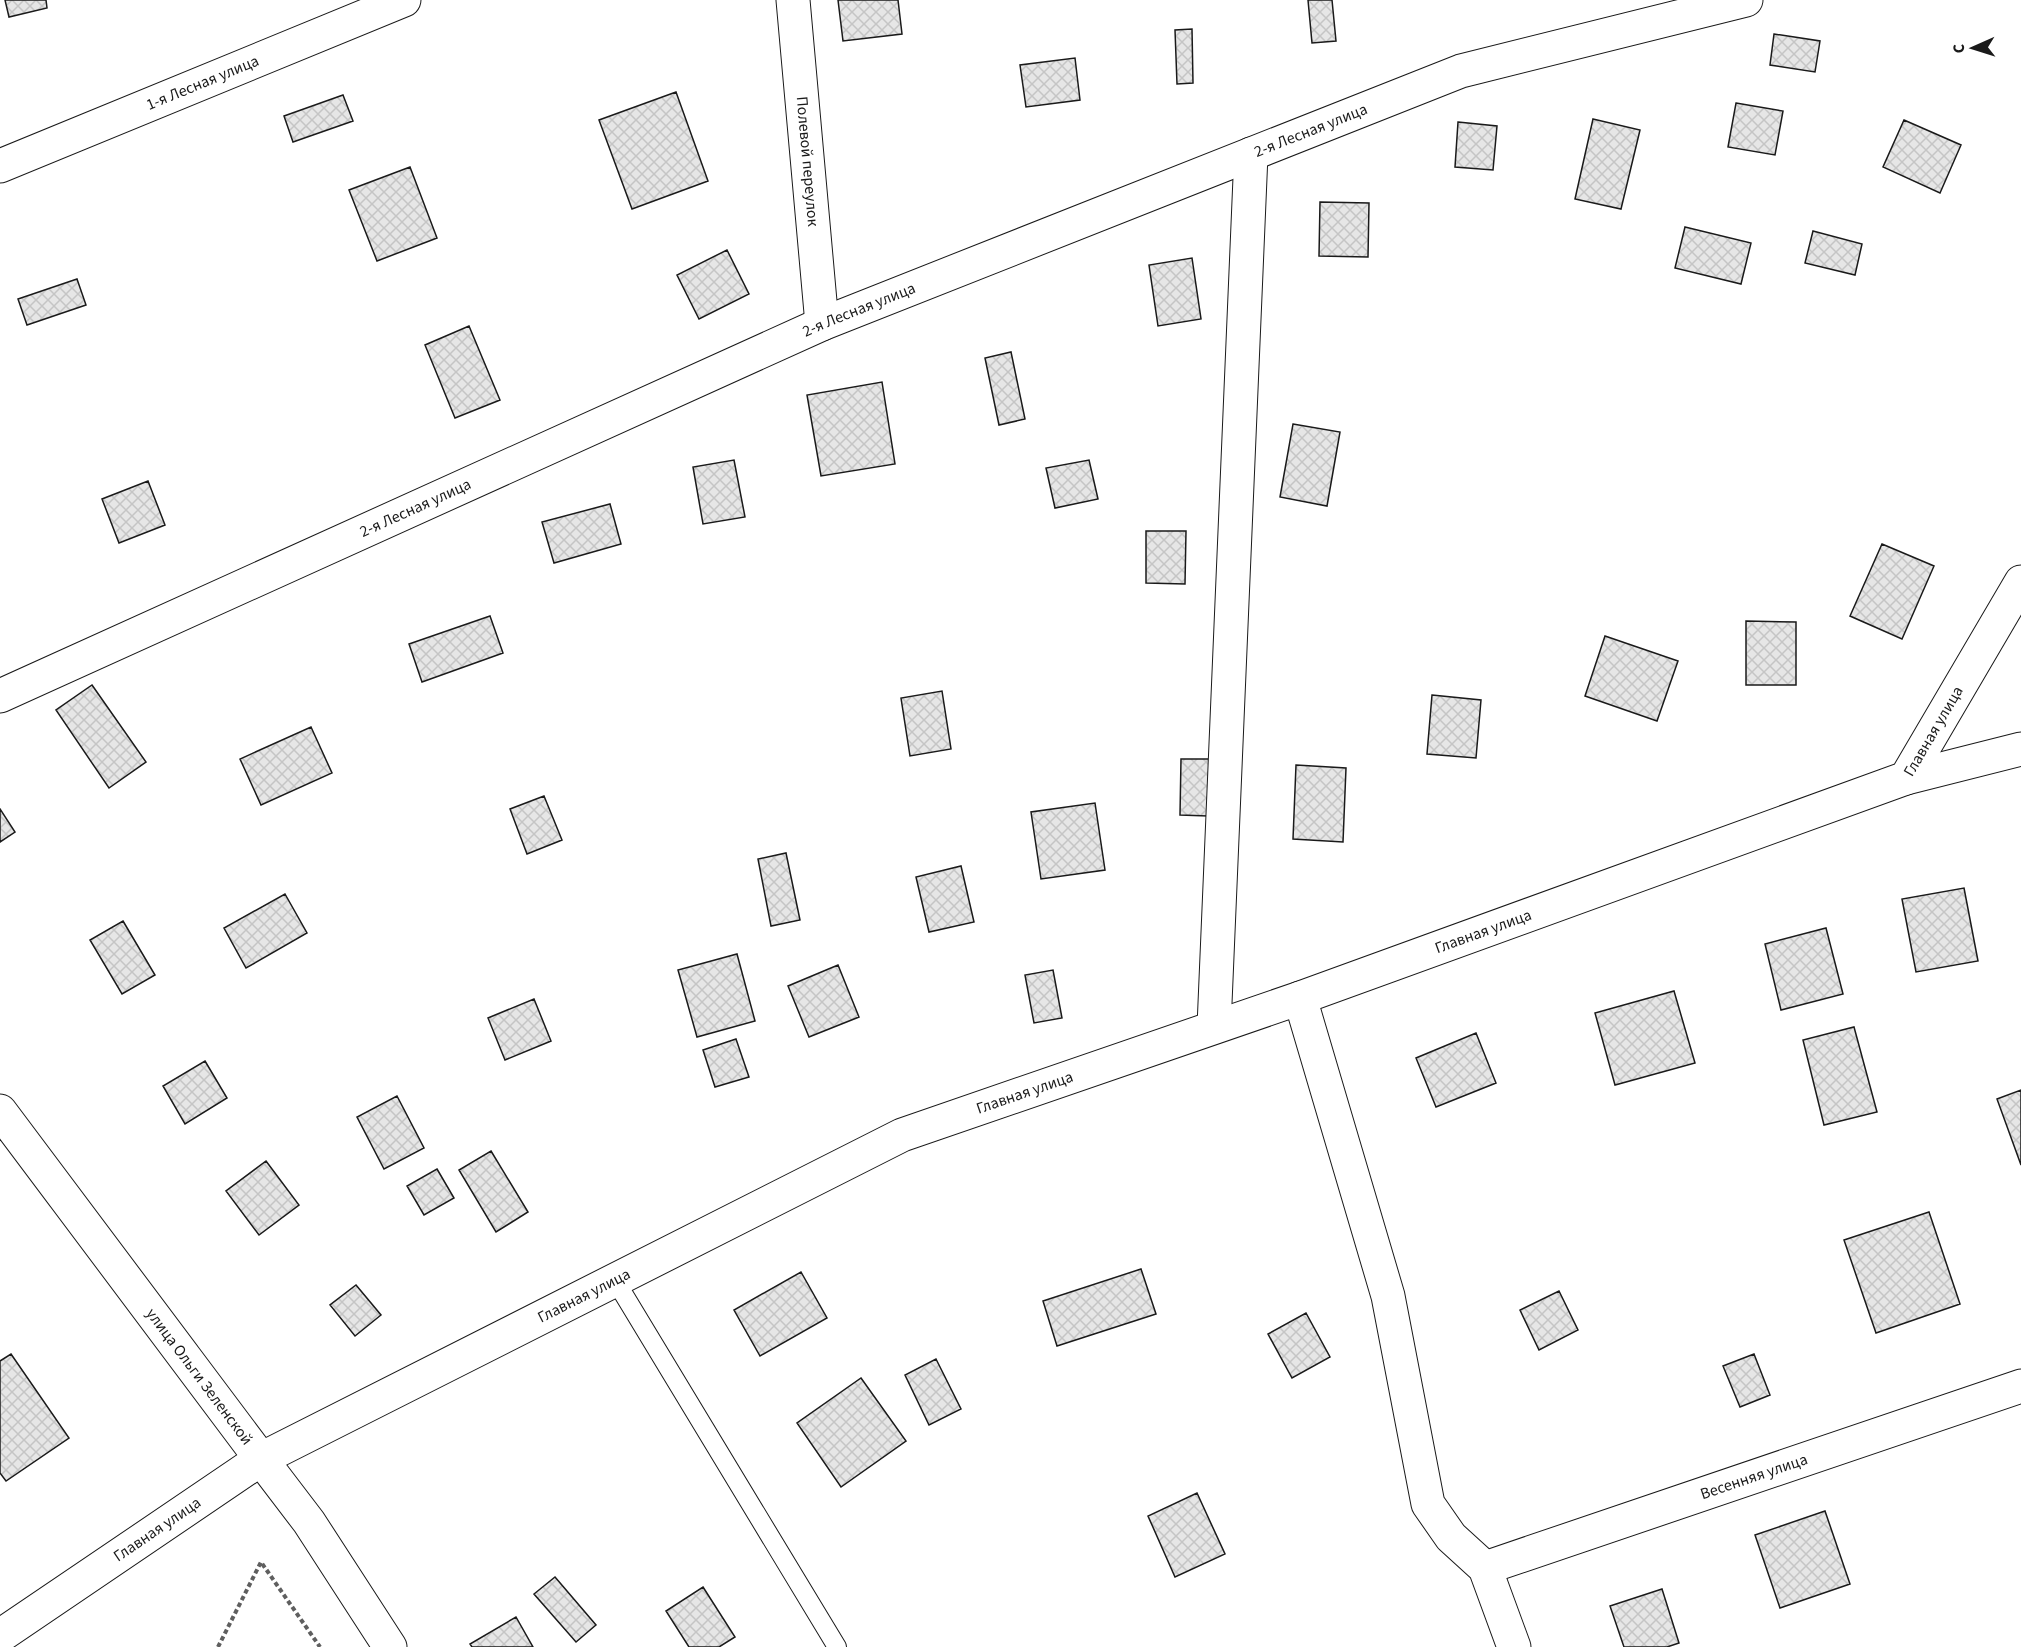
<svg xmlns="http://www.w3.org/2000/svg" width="2021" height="1647" font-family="'Source Sans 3',sans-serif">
  <defs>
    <pattern id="building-cross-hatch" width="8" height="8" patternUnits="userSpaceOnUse" patternTransform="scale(1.5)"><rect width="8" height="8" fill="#e6e6e6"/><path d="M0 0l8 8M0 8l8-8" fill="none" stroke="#c5c5c5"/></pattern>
  </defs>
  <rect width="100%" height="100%" fill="#fff"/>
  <!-- building -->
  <path fill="url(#building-cross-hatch)" stroke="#1a1a1a" stroke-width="1.5" d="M 5,0 L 46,0 L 47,8 L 9,17 Z
    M 838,0 L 898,0 L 902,34 L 843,41 Z
    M 1308,0 L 1332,0 L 1336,41 L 1312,43 Z
    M 1192,29 L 1193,83 L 1177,84 L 1175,30 Z
    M 1774,34 L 1820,41 L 1815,72 L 1770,65 Z
    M 1075,58 L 1080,100 L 1026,107 L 1020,65 Z
    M 676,92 L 708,181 L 632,209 L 599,120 Z
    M 343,95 L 353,121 L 293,142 L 284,116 Z
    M 1736,103 L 1783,111 L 1775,155 L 1728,147 Z
    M 1593,119 L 1640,130 L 1621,209 L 1575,199 Z
    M 1904,120 L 1961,145 L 1940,193 L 1883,167 Z
    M 1458,122 L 1497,126 L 1493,170 L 1455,167 Z
    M 410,167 L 437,238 L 377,261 L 349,190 Z
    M 1320,202 L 1369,203 L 1368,257 L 1319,256 Z
    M 1685,227 L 1751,243 L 1741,284 L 1675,268 Z
    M 1813,231 L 1862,244 L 1855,275 L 1805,263 Z
    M 727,250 L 749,294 L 699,319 L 677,275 Z
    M 1192,258 L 1201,319 L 1158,326 L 1149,265 Z
    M 77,279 L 86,305 L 27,325 L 18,299 Z
    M 469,326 L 500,400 L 455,418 L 425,345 Z
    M 1011,352 L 1025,419 L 999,425 L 985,358 Z
    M 882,382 L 895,464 L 821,476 L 807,395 Z
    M 1293,424 L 1340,432 L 1327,506 L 1280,497 Z
    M 734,460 L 745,517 L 703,524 L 693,467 Z
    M 1089,460 L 1098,499 L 1055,508 L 1046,468 Z
    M 148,481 L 165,525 L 119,543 L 102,499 Z
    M 610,504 L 621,544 L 554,563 L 542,522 Z
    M 1146,531 L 1186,531 L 1185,584 L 1146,583 Z
    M 1882,544 L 1934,566 L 1902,639 L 1850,616 Z
    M 490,616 L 503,653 L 422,682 L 409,644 Z
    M 1746,621 L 1796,622 L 1796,685 L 1746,685 Z
    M 1605,636 L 1678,661 L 1657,721 L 1585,696 Z
    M 92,685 L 146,762 L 109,788 L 56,710 Z
    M 942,691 L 951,749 L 910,756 L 901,698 Z
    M 1432,695 L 1481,700 L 1476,758 L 1427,754 Z
    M 311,727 L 332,773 L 261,805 L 240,759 Z
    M 1181,759 L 1209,759 L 1208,816 L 1180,815 Z
    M 1296,765 L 1346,768 L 1343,842 L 1293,839 Z
    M 544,796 L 562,840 L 527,854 L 510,809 Z
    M 1095,803 L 1105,870 L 1041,879 L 1031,812 Z
    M 0,809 L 15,832 L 0,842 Z
    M 786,853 L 800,920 L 771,926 L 758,859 Z
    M 961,866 L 974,922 L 929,932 L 916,877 Z
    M 1964,888 L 1978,961 L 1916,972 L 1902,899 Z
    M 285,894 L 307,933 L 246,968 L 224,928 Z
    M 123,921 L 155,975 L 122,994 L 90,940 Z
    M 1826,928 L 1843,994 L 1781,1010 L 1765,944 Z
    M 737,954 L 755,1021 L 697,1037 L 678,970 Z
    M 838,965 L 859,1017 L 809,1037 L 788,986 Z
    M 1053,970 L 1062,1018 L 1034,1023 L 1025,975 Z
    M 1674,991 L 1695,1063 L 1615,1085 L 1595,1013 Z
    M 534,999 L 551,1041 L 505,1060 L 488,1018 Z
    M 1854,1027 L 1877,1112 L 1824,1125 L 1803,1040 Z
    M 1476,1033 L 1496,1083 L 1436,1107 L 1416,1058 Z
    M 736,1039 L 749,1077 L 715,1087 L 703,1050 Z
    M 205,1061 L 227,1098 L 185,1124 L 163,1086 Z
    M 2021,1090 L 2021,1165 L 1997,1099 Z
    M 397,1096 L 424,1148 L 384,1169 L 357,1117 Z
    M 491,1151 L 528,1212 L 496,1232 L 459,1170 Z
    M 266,1161 L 299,1205 L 259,1235 L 226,1191 Z
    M 437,1169 L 454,1198 L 424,1215 L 407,1186 Z
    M 1929,1212 L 1960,1304 L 1876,1333 L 1844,1240 Z
    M 1141,1269 L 1156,1314 L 1057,1346 L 1043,1301 Z
    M 801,1272 L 827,1318 L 760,1356 L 734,1310 Z
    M 356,1285 L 381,1315 L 355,1336 L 330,1305 Z
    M 1559,1291 L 1578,1330 L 1539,1350 L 1520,1310 Z
    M 1306,1313 L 1330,1357 L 1292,1378 L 1268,1334 Z
    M 11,1354 L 69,1438 L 6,1481 L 0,1473 L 0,1361 Z
    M 1754,1354 L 1770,1395 L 1740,1407 L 1723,1366 Z
    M 936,1359 L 961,1409 L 929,1425 L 905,1375 Z
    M 861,1378 L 906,1441 L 841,1487 L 797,1423 Z
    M 1197,1493 L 1225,1554 L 1175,1577 L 1148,1516 Z
    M 1825,1511 L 1850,1584 L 1780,1608 L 1755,1535 Z
    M 555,1577 L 596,1625 L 576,1642 L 534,1594 Z
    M 703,1587 L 735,1637 L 719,1647 L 689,1647 L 666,1611 Z
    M 1662,1589 L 1679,1643 L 1667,1647 L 1624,1647 L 1610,1606 Z
    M 516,1617 L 533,1647 L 472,1647 L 470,1644 Z"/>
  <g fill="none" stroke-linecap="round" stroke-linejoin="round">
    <!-- service casing -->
    <g stroke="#1a1a1a" stroke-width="20">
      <path id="service" d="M 615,1280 L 837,1647"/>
    </g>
    <!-- minor casing -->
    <g stroke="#1a1a1a" stroke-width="35">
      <g id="minor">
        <path id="s1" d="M 793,0 L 822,324"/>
        <path id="s2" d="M 0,166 L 404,0"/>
        <path id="s3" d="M 0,696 L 822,324 L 1461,71 L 1746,0"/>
        <path d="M 1906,778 L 2021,749"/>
        <path d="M 1300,998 L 1388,1296 L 1428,1504 L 1451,1537 L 1485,1568 L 1514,1647"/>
        <path d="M 1214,1027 L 1251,154"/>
        <path id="s4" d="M 261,1459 L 902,1135 L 1300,998 L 1906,778 L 2021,582"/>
        <path id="s5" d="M 1485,1568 L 2021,1386"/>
      </g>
    </g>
    <!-- tertiary casing -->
    <g stroke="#1a1a1a" stroke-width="35">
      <g id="tertiary">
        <path id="s6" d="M 0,1111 L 261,1459"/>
      </g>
    </g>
    <!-- secondary casing -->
    <g stroke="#1a1a1a" stroke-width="35">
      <g id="secondary">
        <path id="s7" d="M 0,1636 L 261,1459 L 309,1522 L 390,1647"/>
      </g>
    </g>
    <!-- path -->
    <path stroke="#5f5f5f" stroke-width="4" stroke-dasharray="4.5 3" stroke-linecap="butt" d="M 218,1647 L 261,1562 L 320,1647"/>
    <!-- service -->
    <use href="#service" stroke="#fff" stroke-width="18"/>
    <!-- minor -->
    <use href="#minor" stroke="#fff" stroke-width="33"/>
    <!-- tertiary -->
    <use href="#tertiary" stroke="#fff" stroke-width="33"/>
    <!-- secondary -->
    <use href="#secondary" stroke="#fff" stroke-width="33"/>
  </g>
  <g text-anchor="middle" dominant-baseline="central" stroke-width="4.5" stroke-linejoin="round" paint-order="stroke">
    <!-- street labels -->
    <g font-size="16" fill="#1a1a1a" stroke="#fff">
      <text stroke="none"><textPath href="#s2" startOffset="219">1-я Лесная улица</textPath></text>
      <text stroke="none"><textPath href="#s3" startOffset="1428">2-я Лесная улица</textPath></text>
      <text stroke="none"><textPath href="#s1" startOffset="162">Полевой переулок</textPath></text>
      <text stroke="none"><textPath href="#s3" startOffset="942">2-я Лесная улица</textPath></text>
      <text stroke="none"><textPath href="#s3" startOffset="456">2-я Лесная улица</textPath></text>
      <text stroke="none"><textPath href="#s4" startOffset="1838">Главная улица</textPath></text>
      <text stroke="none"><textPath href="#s4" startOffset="1334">Главная улица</textPath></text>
      <text stroke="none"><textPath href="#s4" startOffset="848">Главная улица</textPath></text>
      <text stroke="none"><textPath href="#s4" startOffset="362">Главная улица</textPath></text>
      <text stroke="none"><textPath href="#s6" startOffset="332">улица Ольги Зеленской</textPath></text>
      <text stroke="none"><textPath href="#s5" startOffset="284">Весенняя улица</textPath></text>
      <text stroke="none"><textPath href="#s7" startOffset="190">Главная улица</textPath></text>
    </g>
  </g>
  <!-- north arrow -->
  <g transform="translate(1973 48) rotate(267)" stroke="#ffffff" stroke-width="4.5" paint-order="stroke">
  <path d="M0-4.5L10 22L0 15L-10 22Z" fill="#1a1a1a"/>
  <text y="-9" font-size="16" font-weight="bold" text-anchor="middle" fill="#1a1a1a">С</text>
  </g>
</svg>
